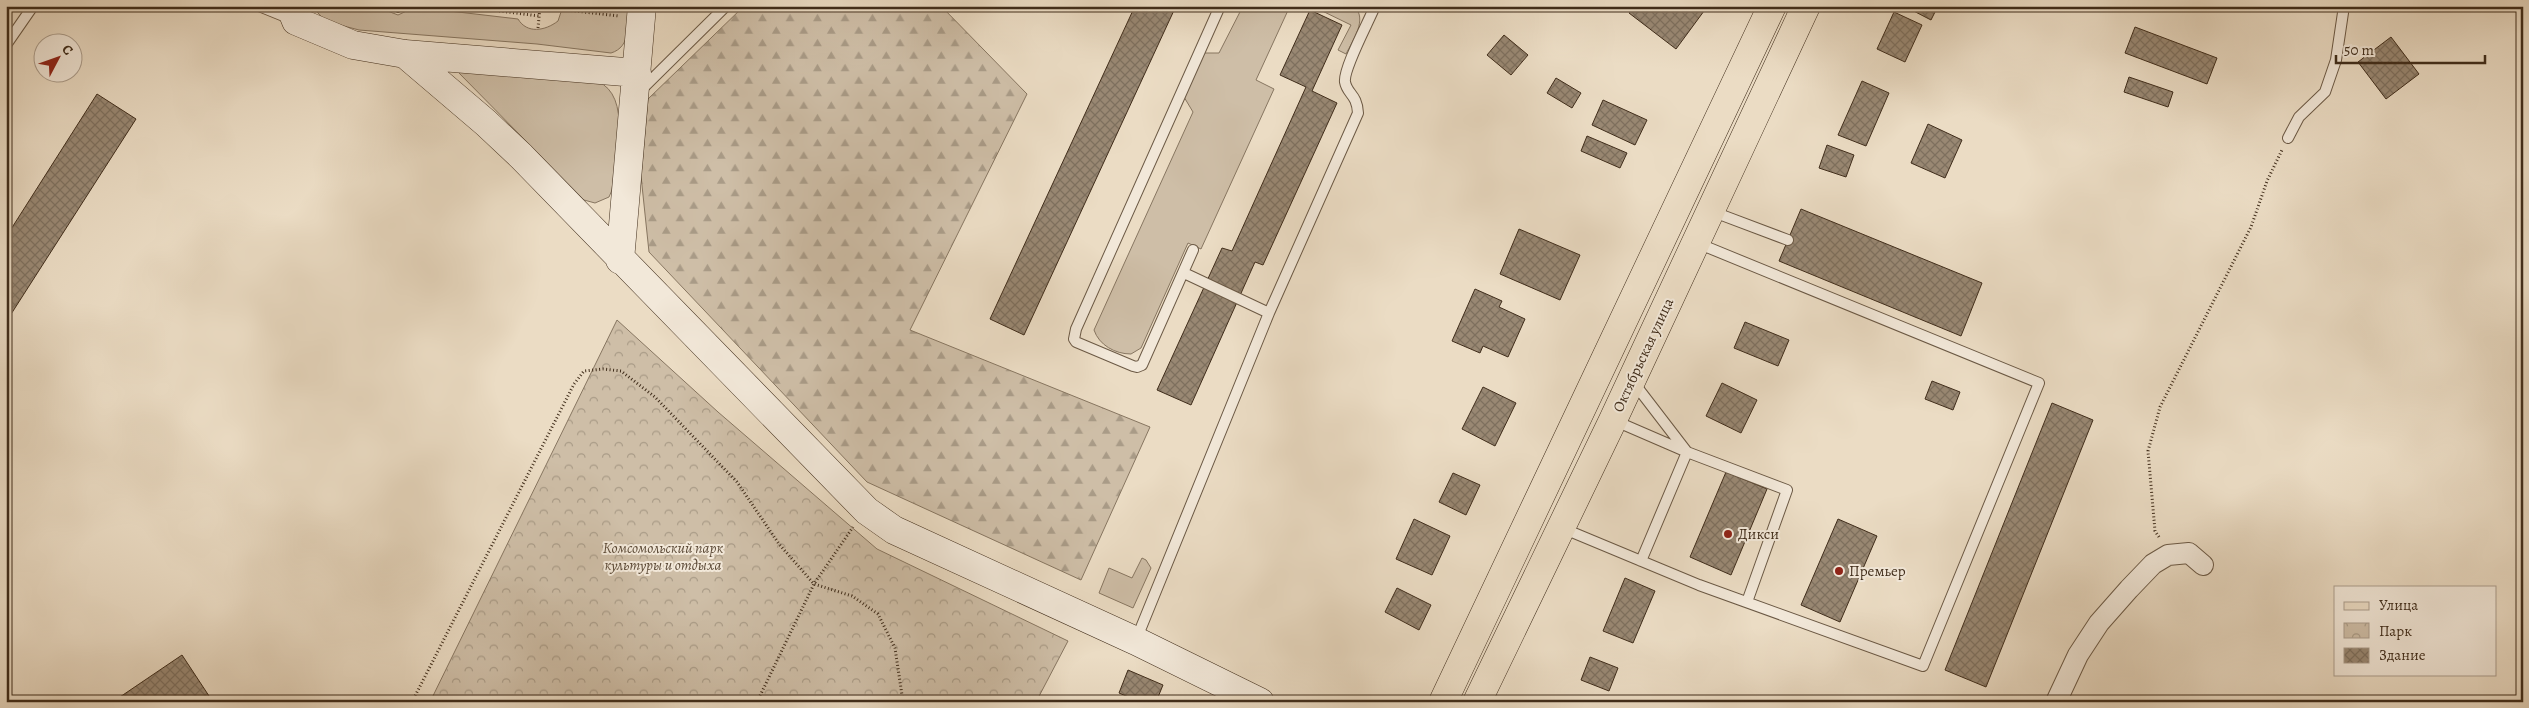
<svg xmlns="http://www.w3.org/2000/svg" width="2529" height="708" font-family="Alegreya,serif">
  <defs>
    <pattern id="forest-firs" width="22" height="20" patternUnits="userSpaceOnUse" patternTransform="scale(1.25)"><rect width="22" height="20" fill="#cebea7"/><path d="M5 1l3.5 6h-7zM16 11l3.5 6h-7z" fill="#a99b87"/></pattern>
    <pattern id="park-crowns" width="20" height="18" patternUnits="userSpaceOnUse" patternTransform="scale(1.25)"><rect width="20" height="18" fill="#cebea7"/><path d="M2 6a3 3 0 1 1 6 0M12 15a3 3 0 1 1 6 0" fill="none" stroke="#a99b87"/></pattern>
    <pattern id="building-cross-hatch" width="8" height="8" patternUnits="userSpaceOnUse" patternTransform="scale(1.25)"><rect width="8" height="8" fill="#998873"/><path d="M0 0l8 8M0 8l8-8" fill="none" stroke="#7e705e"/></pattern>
  </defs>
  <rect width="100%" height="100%" fill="#ebdcc4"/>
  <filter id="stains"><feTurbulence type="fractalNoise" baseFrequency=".004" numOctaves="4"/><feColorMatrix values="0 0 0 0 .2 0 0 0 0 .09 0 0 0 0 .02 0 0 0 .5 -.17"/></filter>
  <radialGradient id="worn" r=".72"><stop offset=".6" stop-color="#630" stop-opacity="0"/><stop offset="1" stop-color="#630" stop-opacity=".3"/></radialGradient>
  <!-- grass -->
  <path fill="#cebea7" stroke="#877661" d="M 312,6 L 383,6 L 385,10 L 398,15 L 415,7 L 518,19 C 527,34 545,31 558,21 L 563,6 L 630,6 C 628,24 631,47 611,53 L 537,44 L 359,30 L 325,21 Z
    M 1243,6 L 1290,6 L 1256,80 L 1274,89 L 1201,249 L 1188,243 L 1141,348 L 1131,354 C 1115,354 1099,345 1094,330 L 1193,112 L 1184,97 L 1204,53 L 1219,53 Z
    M 1312,6 L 1354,6 C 1368,19 1353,40 1346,54 L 1338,50 L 1351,25 Z
    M 458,72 L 597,81 C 633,96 615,158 612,190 L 609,197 L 595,203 L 584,200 Z
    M 1142,558 L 1146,560 L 1151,568 L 1133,608 L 1099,593 L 1109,568 L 1132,578 Z"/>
  <!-- forest -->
  <path fill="url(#forest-firs)" stroke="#877661" d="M 744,6 L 941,6 L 1027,94 L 910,330 L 1150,427 L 1081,580 L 867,482 L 649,252 L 641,176 L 648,99 Z"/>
  <!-- park -->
  <path fill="url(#park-crowns)" stroke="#877661" d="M 617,320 L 718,412 L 877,549 L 1068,641 L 1036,702 L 430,702 Z"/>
  <!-- building -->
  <path fill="url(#building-cross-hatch)" stroke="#402d1b" d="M 1135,6 L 1176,6 L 1024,335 L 990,319 Z
    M 1634,6 L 1697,6 L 1704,11 L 1676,49 L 1629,13 Z
    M 1904,6 L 1938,6 L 1931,20 Z
    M 1310,10 L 1342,25 L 1312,91 L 1337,103 L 1263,265 L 1255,262 L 1191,405 L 1157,390 L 1222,248 L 1232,251 L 1306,87 L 1280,75 Z
    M 1894,12 L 1922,25 L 1905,62 L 1877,49 Z
    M 2135,27 L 2217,58 L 2207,84 L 2125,53 Z
    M 1504,35 L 1528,55 L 1511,75 L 1487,55 Z
    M 2391,37 L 2419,74 L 2386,99 L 2358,62 Z
    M 2129,77 L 2173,92 L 2168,107 L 2124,92 Z
    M 1556,78 L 1581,93 L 1572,108 L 1547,93 Z
    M 1862,81 L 1889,93 L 1866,146 L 1838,135 Z
    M 97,94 L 136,119 L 6,322 L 6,237 Z
    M 1603,100 L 1647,120 L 1635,145 L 1592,125 Z
    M 1928,124 L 1962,140 L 1945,178 L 1911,163 Z
    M 1587,136 L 1627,153 L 1620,168 L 1581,151 Z
    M 1827,145 L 1854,155 L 1846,177 L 1819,168 Z
    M 1801,209 L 1982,283 L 1961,336 L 1779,261 Z
    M 1519,229 L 1580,255 L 1560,300 L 1500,274 Z
    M 1475,289 L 1502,301 L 1499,307 L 1525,319 L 1508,357 L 1483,346 L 1480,353 L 1452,341 Z
    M 1745,322 L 1789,340 L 1778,366 L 1734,348 Z
    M 1932,381 L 1960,392 L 1953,410 L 1925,399 Z
    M 1722,383 L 1757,400 L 1741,433 L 1706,416 Z
    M 1483,387 L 1516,403 L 1495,446 L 1462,429 Z
    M 2052,403 L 2093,420 L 1986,687 L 1945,670 Z
    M 1726,472 L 1767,489 L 1731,575 L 1690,557 Z
    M 1453,473 L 1480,485 L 1466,515 L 1439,502 Z
    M 1414,519 L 1450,536 L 1432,575 L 1396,559 Z
    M 1838,519 L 1877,536 L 1840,622 L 1801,605 Z
    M 1625,578 L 1655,591 L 1633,643 L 1603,631 Z
    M 1397,588 L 1431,605 L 1419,630 L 1385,612 Z
    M 182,655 L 213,702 L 115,702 L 114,701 Z
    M 1590,657 L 1618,668 L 1609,691 L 1581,680 Z
    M 1128,670 L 1163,685 L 1156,702 L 1140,702 L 1119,693 Z"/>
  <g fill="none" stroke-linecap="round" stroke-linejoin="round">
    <!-- lane casing -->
    <g stroke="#6b5945" stroke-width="12">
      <path id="lane" d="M 259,6 L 291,19
        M 6,45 L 33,6
        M 640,91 L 726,6
        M 2288,138 L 2299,117 L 2325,92 L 2336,60 L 2344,6
        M 1711,211 L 1788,240
        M 1193,250 L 1142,365 L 1137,367 L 1133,366 L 1076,342 L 1074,339 L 1076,329 L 1220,6
        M 1184,273 L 1269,313
        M 1634,383 L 1687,452 L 1787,490 L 1747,602
        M 1613,420 L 1687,452 L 1641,561
        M 1562,528 L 1699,585 L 1923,666 L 2039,383 L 1697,243
        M 1136,640 L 1269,313 L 1358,113 C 1357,94 1347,94 1345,82 C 1343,69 1369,21 1375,6"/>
    </g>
    <!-- street casing -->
    <g stroke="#6b5945" stroke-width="22">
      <path id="street" d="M 2056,702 L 2078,655 L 2099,623 L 2129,589 L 2153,564 L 2168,555 L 2189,553 L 2203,565"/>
    </g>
    <!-- secondary casing -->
    <g stroke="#402d1b" stroke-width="29">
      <path id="secondary" d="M 290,6 L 296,21 L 353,45 L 405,54 L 637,73
        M 405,54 L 486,123 L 521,156 L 867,511 L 894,530 L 1136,641 L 1260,702
        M 620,260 L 642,6"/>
    </g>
    <!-- primary casing -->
    <g stroke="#402d1b" stroke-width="29">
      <path id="primary" d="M 1443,702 L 1772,6
        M 1477,702 L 1613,420 L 1806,6"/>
    </g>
    <!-- path -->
    <path stroke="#402d1b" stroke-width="3" stroke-dasharray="1 2.5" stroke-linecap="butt" d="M 461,6 L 539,16
      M 540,7 L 619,16
      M 398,13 L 398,6
      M 538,28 L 540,7
      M 2159,537 L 2155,531 L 2148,451 L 2160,407 L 2251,227 L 2267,181 L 2282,150
      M 412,702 L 574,384 L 584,371 L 603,369 L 621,371 L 655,397 L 737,482 L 779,544 L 814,584 L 852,596 L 878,614 L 895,648 L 903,702
      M 757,702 L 814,584 L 853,527"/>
    <!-- lane -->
    <use href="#lane" stroke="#f2e8d9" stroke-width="10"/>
    <!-- street -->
    <use href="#street" stroke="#f2e8d9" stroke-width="20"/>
    <!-- secondary -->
    <use href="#secondary" stroke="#f2e8d9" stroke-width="28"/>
    <!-- primary -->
    <use href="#primary" stroke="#ebdcc4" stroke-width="28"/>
  </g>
  <!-- markers -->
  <g fill="#8f2418" stroke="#f2e8d9" stroke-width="2">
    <circle cx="1728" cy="534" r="5"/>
    <circle cx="1839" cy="571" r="5"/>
  </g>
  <g text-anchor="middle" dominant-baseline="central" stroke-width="4" stroke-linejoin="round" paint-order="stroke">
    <!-- street labels -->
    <g font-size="15" fill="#402d1b" stroke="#f2e8d9">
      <text transform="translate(1643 355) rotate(-65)">Октябрьская улица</text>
    </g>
    <!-- poi labels -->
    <g font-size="15" fill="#402d1b" stroke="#f2e8d9" text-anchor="start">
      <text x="1738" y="534">Дикси</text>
      <text x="1849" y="571">Премьер</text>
    </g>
    <!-- park labels -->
    <g font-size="15" font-style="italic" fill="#5c4a37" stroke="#f2e8d9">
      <text x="663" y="548">Комсомольский парк<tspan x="663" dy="17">культуры и отдыха</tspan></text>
    </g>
  </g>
  <!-- margin -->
  <rect width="2529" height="708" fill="none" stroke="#ebdcc4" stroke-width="25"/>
  <rect x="8" y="8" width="2514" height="693" fill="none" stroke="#402d1b" stroke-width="2.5"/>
  <rect x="12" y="12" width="2504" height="683" fill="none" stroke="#402d1b"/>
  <!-- legend -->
  <rect x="2334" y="586" width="162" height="90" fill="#f2e8d9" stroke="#ab9d8d"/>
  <rect x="2344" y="602" width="25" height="8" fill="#ebdcc4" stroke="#ab9d8d"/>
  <text x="2379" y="610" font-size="15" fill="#402d1b">Улица</text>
  <rect x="2344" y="623" width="25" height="15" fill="url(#park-crowns)" stroke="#ab9d8d"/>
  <text x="2379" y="636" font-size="15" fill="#402d1b">Парк</text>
  <rect x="2344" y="648" width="25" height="15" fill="url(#building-cross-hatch)" stroke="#ab9d8d"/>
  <text x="2379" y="660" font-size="15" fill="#402d1b">Здание</text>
  <!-- north arrow -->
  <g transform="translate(58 58) rotate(49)"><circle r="24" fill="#f2e8d9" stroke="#ab9d8d"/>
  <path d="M0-4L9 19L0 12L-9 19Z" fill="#8f2418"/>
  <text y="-8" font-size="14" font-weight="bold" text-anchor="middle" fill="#402d1b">С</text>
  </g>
  <!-- scale -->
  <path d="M2336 55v8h149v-8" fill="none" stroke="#402d1b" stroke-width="2.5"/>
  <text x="2344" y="55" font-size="15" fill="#402d1b" stroke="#f2e8d9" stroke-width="4" paint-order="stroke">50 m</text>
  <rect width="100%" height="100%" filter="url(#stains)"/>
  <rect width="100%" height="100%" fill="url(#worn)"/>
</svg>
